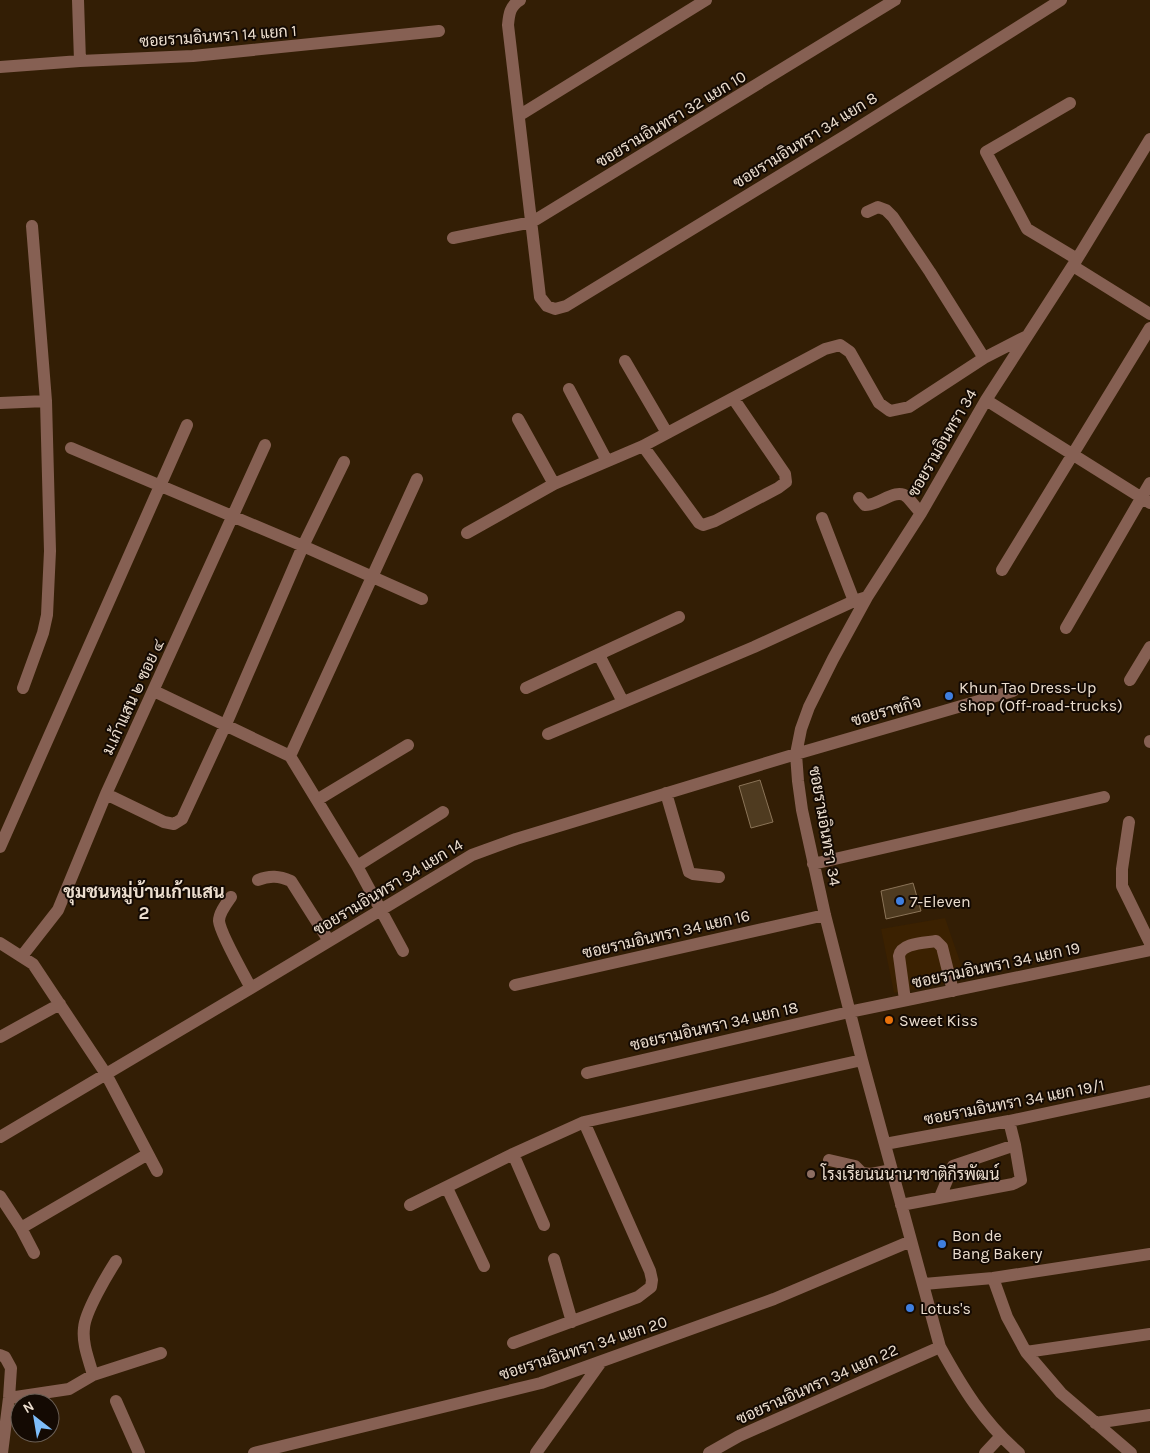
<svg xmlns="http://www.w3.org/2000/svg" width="1150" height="1453" font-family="Karla,Sarabun,sans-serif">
  <rect width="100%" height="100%" fill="#331e05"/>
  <!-- built -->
  <path fill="#3b2101" d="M 945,918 L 966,979 L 894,993 L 881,929 Z"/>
  <!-- building -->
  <path fill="#4f3b20" stroke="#8b7458" d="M 760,780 L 773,822 L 751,828 L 739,786 Z
    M 913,883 L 921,911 L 886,919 L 881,891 Z"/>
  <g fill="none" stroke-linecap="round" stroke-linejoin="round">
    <!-- minor -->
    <path stroke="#866053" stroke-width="12" d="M 78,0 L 80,61
      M 520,0 C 510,6 509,14 508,25 L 540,297 L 547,306 L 555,309 L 566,306 L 848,134 L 1061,0
      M 0,67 L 80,61 L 193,56 L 439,31
      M 1070,103 L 986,152 L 1027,229 L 1077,259
      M 520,115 L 706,0
      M 867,212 L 878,207 L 886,210 L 893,217 L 930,272 L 984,358
      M 453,238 L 532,222 L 895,0
      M 1073,266 L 1150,314
      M 625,361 L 667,433
      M 569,389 L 607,461
      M 986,400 L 1150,503
      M 0,403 L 46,401
      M 518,419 L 554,484
      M 643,446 L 699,523 L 703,525 L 715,521 L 778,488 L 786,482 L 785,474 L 733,398
      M 71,448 L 303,546 L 422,599
      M 859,498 L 865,505 C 878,506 896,487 907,497 C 912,502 916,508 921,513
      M 822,518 L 854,601
      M 467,533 L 554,484 L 643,446 L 825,349 L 840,345 L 850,352 L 879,403 L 890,411 L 909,407 L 984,358 L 1025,337
      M 1002,570 L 1150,328
      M 1066,628 L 1150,483
      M 599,655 L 623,702
      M 1130,680 L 1150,647
      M 23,688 L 43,633 L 47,615 L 50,551 L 46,401 L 32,226
      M 526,688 L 679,617
      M 154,691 L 290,756 L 357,866 L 403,951
      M 548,734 L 754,647 L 854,601 L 867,597
      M 1150,742 L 1150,741
      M 290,756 L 417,479
      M 666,793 L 689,872 L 693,874 L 719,877
      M 106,794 L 164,822 L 174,824 L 182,819 L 226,724 L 303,546 L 344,462
      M 317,800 L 408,745
      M 1129,822 L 1122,869 L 1122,886 L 1150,943
      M 0,847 L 187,425
      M 813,864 L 1104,797
      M 357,866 L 443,812
      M 258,880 C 270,875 279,876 291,881 L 329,941
      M 231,897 C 226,904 219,913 219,921 C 220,933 244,975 251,988
      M 0,943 L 33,964 L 106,1074 L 157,1171
      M 22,956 L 58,910 L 106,794 L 265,445
      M 515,985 L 825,915
      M 905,1000 L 899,956 C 901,943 924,943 936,941 L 942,947 L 953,991
      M 0,1037 L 60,1004
      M 587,1073 L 849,1012 L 1150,950
      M 0,1137 L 251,988 L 472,855 L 516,839 L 796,754 L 1013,691
      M 885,1144 L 1009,1121 L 1150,1091
      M 513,1154 L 544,1225
      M 829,1160 L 855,1166 L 862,1173 L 871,1174 L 892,1170
      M 447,1188 L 484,1266
      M 0,1196 L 21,1228 L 34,1253
      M 940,1197 L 953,1166 L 1015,1145
      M 410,1205 L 513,1154 L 584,1122 L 862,1060
      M 901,1205 L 1013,1184 L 1021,1180 L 1015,1145 L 1009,1121
      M 21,1228 L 148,1154
      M 554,1259 L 572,1322
      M 993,1278 L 1007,1317 L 1026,1352 L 1061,1393 L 1131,1453
      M 924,1284 L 993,1278 L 1150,1254
      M 513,1343 L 638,1297 L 651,1287 L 652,1280 L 650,1271 L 584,1122
      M 1026,1352 L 1150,1334
      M 0,1355 L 5,1357 L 11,1368 L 9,1398 L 2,1453
      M 93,1375 C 89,1360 82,1344 84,1328 C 85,1312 107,1275 116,1261
      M 9,1398 L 69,1389 L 93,1375 L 161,1353
      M 116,1401 L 139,1453
      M 1095,1423 L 1150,1415
      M 254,1453 L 541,1383 L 774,1299 L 911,1241
      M 536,1453 L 601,1362
      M 709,1453 L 739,1436 L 940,1347
      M 985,1453 L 1000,1437
      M 1019,1453 C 984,1423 962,1387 940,1347 L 862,1060 L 825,915 L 802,810 L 798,781 L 796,754 L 801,729 L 809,707 L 833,659 L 867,597 L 921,513 L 986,400 L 1077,259 L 1150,139"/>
  </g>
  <!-- markers -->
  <g fill="#3f7fe0" stroke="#140a03" stroke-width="2">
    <circle cx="949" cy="696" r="5"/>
    <circle cx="900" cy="901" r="5"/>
    <circle cx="942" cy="1244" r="5"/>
    <circle cx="910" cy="1308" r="5"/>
  </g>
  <circle fill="#e8710a" stroke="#140a03" stroke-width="2" cx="889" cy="1020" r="5"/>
  <circle fill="#8d6e63" stroke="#140a03" stroke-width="2" cx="811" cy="1174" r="5"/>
  <g text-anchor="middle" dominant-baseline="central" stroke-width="4" stroke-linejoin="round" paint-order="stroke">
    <!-- street labels -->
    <g font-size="16" fill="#ecdecf" stroke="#140a03">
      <text transform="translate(218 36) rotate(-4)">ซอยรามอินทรา 14 แยก 1</text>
      <text transform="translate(671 119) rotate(-31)">ซอยรามอินทรา 32 แยก 10</text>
      <text transform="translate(805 140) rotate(-32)">ซอยรามอินทรา 34 แยก 8</text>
      <text transform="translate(942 443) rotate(-60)">ซอยรามอินทรา 34</text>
      <text transform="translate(133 697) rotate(-65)">ม.เก้าแสน ๒ ซอย ๔</text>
      <text transform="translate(886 711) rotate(-16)">ซอยราชกิจ</text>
      <text transform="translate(825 826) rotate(80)">ซอยรามอินทรา 34</text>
      <text transform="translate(388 887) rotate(-31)">ซอยรามอินทรา 34 แยก 14</text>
      <text transform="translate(666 934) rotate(-13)">ซอยรามอินทรา 34 แยก 16</text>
      <text transform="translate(996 965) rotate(-12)">ซอยรามอินทรา 34 แยก 19</text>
      <text transform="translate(714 1026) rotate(-13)">ซอยรามอินทรา 34 แยก 18</text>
      <text transform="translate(1014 1102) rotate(-11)">ซอยรามอินทรา 34 แยก 19/1</text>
      <text transform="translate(583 1348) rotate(-18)">ซอยรามอินทรา 34 แยก 20</text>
      <text transform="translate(817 1384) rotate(-24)">ซอยรามอินทรา 34 แยก 22</text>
    </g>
    <!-- poi labels -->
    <g font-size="16" fill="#ecdecf" stroke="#140a03" text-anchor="start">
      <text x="959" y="687">Khun Tao Dress-Up<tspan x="959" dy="18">shop (Off-road-trucks)</tspan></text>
      <text x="910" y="901">7-Eleven</text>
      <text x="899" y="1020">Sweet Kiss</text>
      <text x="821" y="1174">โรงเรียนนนานาชาติกีรพัฒน์</text>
      <text x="952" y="1235">Bon de<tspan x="952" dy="18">Bang Bakery</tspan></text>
      <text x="920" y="1308">Lotus's</text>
    </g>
    <!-- neighbourhood labels -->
    <g font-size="18" font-weight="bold" fill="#ecdecf" stroke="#140a03">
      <text x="144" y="892">ชุมชนหมู่บ้านเก้าแสน<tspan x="144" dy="21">2</tspan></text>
    </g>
  </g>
  <!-- north arrow -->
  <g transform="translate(35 1418) rotate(329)"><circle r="24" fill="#140a03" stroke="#6a5f55"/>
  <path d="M0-4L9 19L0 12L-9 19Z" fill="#7ebdf9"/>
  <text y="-8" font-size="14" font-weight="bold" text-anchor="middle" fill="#ecdecf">N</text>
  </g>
</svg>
